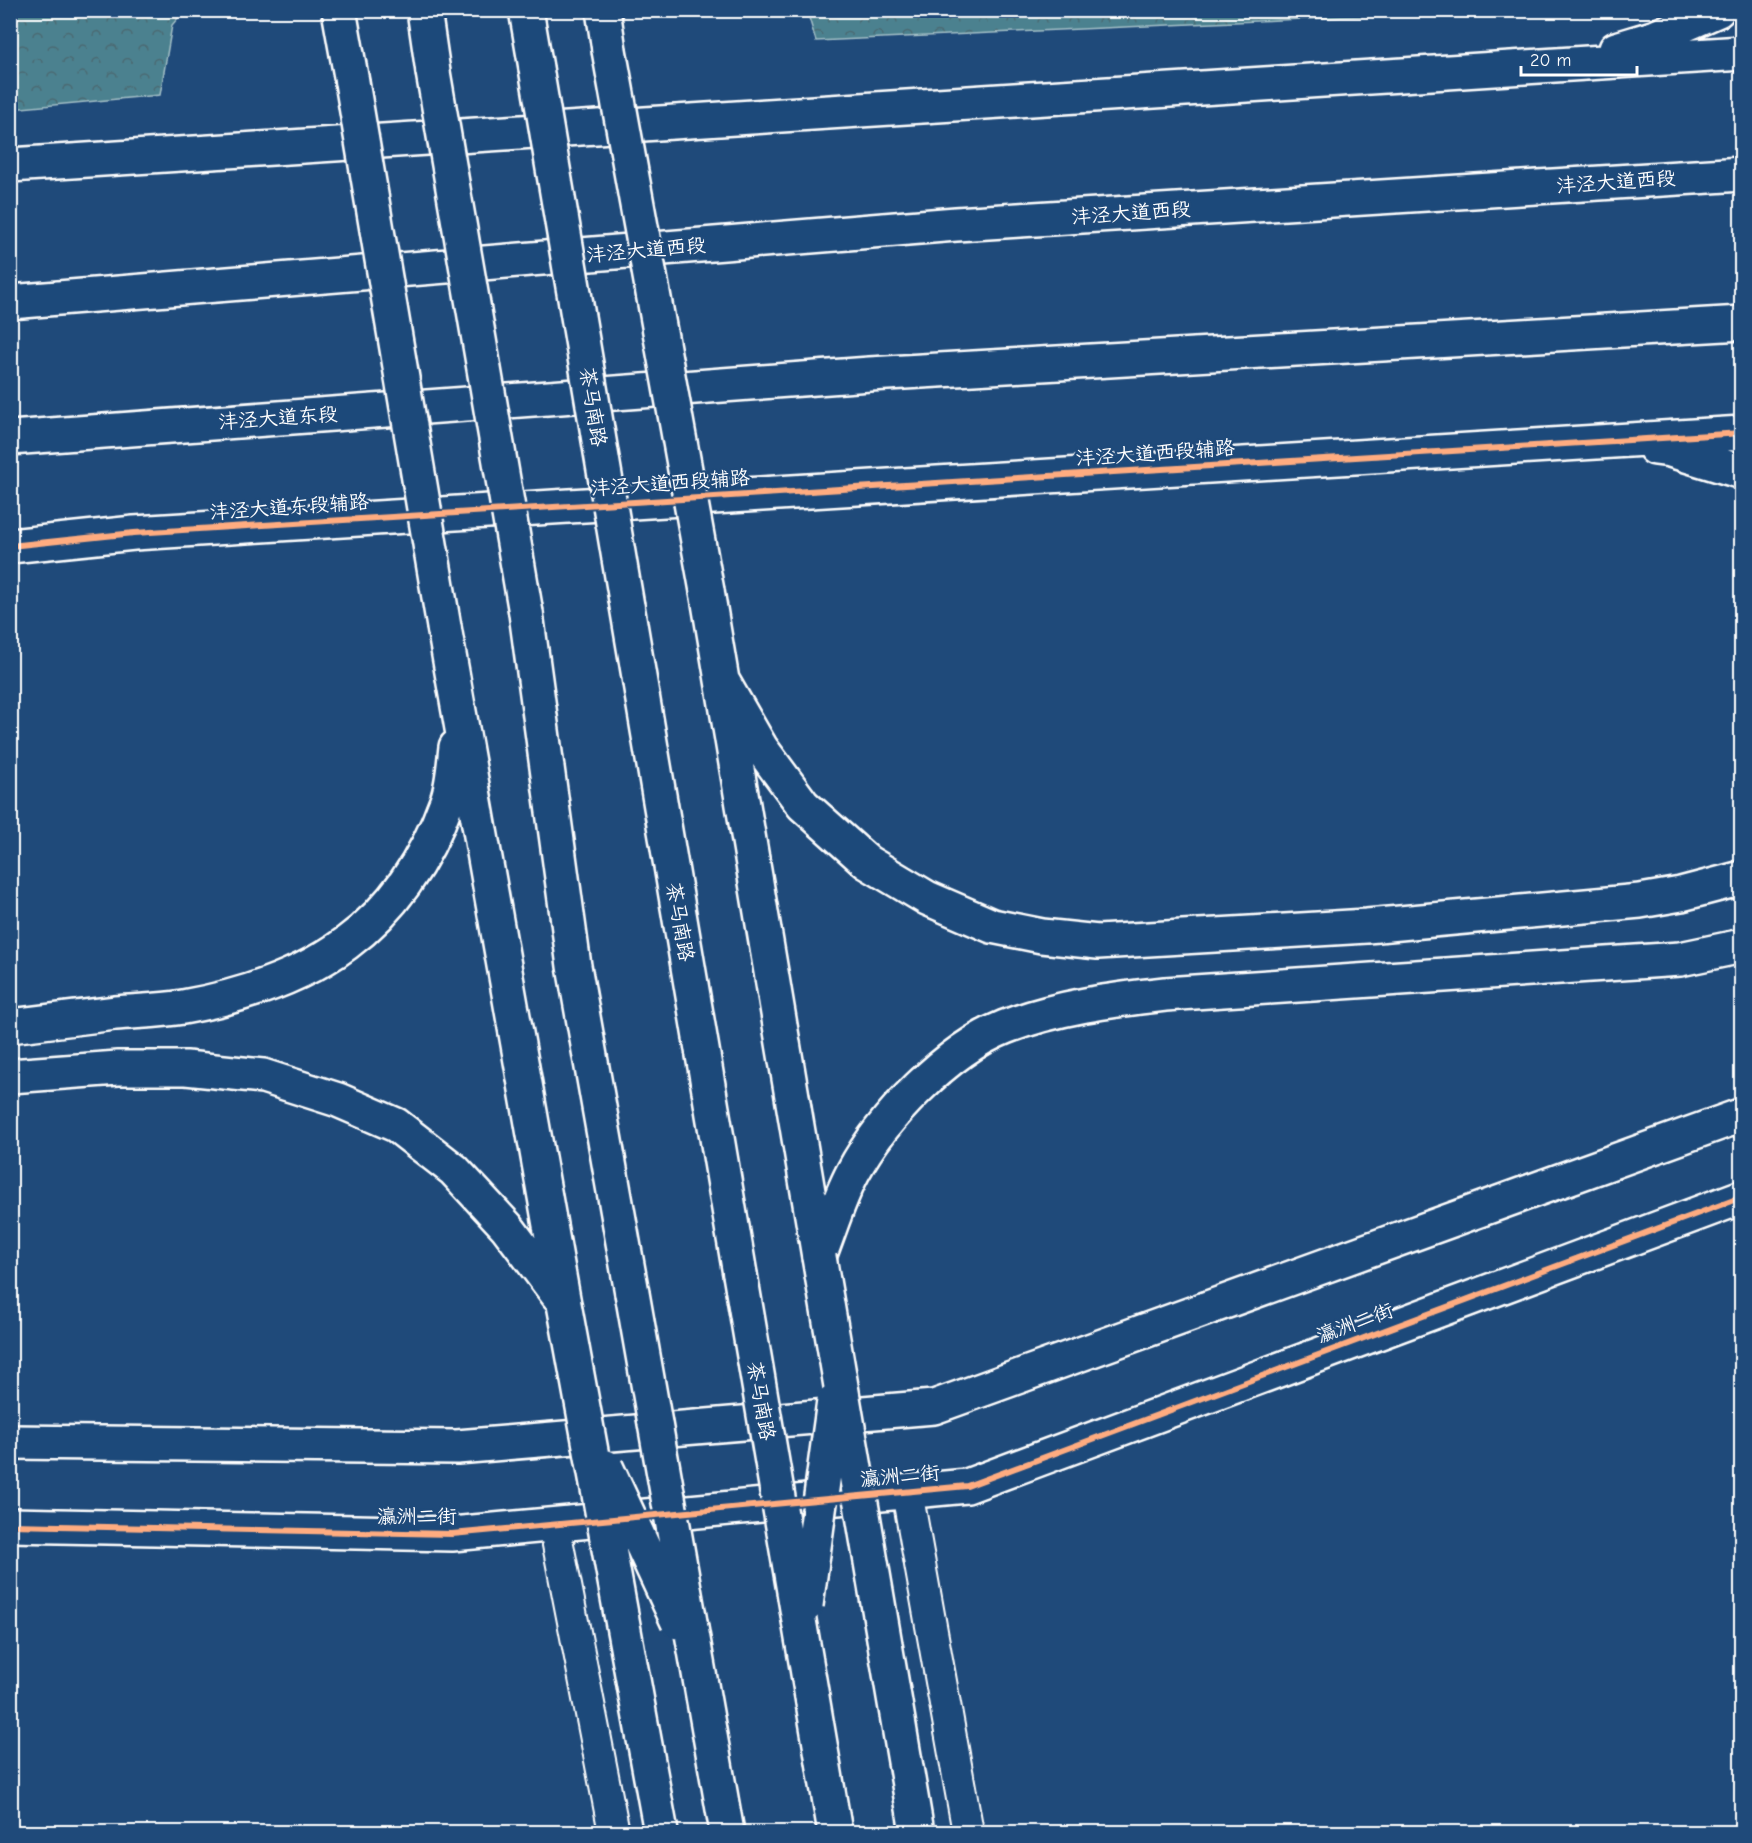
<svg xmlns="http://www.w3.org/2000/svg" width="1752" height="1843" font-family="'Comic Neue','LXGW WenKai TC',sans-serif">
  <defs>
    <pattern id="forest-crowns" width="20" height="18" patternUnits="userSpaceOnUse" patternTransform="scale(1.5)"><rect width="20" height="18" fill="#4b818f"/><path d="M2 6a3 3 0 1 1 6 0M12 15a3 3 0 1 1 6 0" fill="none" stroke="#4b6971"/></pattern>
  </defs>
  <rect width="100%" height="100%" fill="#1f4a7a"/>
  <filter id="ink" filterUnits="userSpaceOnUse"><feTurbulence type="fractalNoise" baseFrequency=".0167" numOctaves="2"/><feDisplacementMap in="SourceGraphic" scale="12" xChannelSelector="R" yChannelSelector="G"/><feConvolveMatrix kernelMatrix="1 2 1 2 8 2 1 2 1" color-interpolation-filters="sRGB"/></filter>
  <g filter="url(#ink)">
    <!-- forest -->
    <path fill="url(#forest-crowns)" stroke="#a5c0c7" stroke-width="1.5" d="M 11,10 L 184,10 L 184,11 L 172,25 L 160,95 L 11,109 Z
      M 1414,11 L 1414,14 L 816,41 L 807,11 Z"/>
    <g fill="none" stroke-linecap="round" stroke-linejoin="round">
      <!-- street casing -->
      <g stroke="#fff" stroke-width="34">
        <path id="street" d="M 907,1492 L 968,1832
          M 554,1524 L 614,1832"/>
      </g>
      <!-- secondary casing -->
      <g stroke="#fff" stroke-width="38">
        <path id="secondary" d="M 339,10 L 352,82
          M 424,10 L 433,72
          M 526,10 L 536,68
          M 603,10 L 609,50
          M 1616,49 L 1656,37 L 1718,10
          M 10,165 L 1742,53
          M 1655,448 L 1670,450 L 1742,472
          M 10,546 L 134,533 L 1742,433
          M 707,591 L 819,1257
          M 627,606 L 740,1274
          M 526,613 L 574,966 L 632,1293
          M 444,627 L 564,1304
          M 723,682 L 761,748 L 803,805 L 867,862 L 927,898 L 992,926 L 1042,936 L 1098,942 L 1367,926 L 1640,901 L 1681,894 L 1742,878
          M 10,1026 C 45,1022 80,1017 115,1013 C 137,1011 160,1011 183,1007 C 312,984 401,929 447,801 C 453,785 454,764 456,747
          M 10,1076 L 118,1068 L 186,1068 L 263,1076 L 338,1100 L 396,1125 L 454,1170 L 507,1227 L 558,1295
          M 819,1257 C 830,1229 839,1198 853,1172 C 882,1118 947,1050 1005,1027 C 1057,1007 1111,1000 1165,994 L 1680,959 L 1742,946
          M 10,1442 L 457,1447 L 934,1407 L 1742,1115
          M 10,1525 L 452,1534 L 967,1486 L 1742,1197"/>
      </g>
      <!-- primary casing -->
      <g stroke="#fff" stroke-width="38">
        <path id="primary" d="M 10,302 L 956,224 L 1742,174
          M 10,438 L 870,374 L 1742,323"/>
      </g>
      <!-- street -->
      <use href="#street" stroke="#1f4a7a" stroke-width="30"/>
      <!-- secondary -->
      <use href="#secondary" stroke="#1f4a7a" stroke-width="33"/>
      <!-- primary -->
      <use href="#primary" stroke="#1f4a7a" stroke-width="33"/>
      <!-- secondary-bridge casing -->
      <g stroke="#fff" stroke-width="38" stroke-linecap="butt">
        <path id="secondary-bridge" d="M 609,50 L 707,591
          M 536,68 L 627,606
          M 433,72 L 526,613
          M 352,82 L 444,627
          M 819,1257 L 917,1832
          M 740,1274 L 835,1832
          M 632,1293 L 727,1832
          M 564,1304 L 661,1832
          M 606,1467 L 678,1622
          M 806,1605 L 834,1401"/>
      </g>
      <!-- secondary-bridge -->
      <use href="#secondary-bridge" stroke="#1f4a7a" stroke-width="33"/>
      <!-- cycleway casing -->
      <g stroke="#1f4a7a" stroke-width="10">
        <path id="cycleway" d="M 10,546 L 134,533 L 1742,433
          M 10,1525 L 452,1534 L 967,1486 L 1742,1197"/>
      </g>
      <!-- cycleway -->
      <use href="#cycleway" stroke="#ffac80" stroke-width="6"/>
    </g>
  </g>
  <g text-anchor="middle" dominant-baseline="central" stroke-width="4.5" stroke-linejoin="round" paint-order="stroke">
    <!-- street labels -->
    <g font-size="20" fill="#fff" stroke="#1f4a7a">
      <text transform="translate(1616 182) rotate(-4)">沣泾大道西段</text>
      <text transform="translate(1131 213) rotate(-4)">沣泾大道西段</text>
      <text transform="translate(646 250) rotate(-5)">沣泾大道西段</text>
      <text transform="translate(593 407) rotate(81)">茶马南路</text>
      <text transform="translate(278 418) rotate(-4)">沣泾大道东段</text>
      <text transform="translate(1155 453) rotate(-4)">沣泾大道西段辅路</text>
      <text transform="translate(670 483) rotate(-4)">沣泾大道西段辅路</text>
      <text transform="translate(289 507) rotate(-4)">沣泾大道东段辅路</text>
      <text transform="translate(680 922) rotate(80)">茶马南路</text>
      <text transform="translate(1355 1323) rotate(-20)">瀛洲二街</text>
      <text transform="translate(761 1401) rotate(80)">茶马南路</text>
      <text transform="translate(900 1476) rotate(-5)">瀛洲二街</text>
      <text x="417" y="1516">瀛洲二街</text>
    </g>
  </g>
  <!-- margin -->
  <rect width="1752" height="1843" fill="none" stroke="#1f4a7a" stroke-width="36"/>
  <rect x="18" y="18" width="1716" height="1807" fill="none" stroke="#fff" stroke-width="2" filter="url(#ink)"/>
  <!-- scale -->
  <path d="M1521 66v9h116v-9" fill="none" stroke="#ffffff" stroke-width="3"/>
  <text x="1530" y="66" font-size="18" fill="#ffffff" stroke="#1f4a7a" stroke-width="4.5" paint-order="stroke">20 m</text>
</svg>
